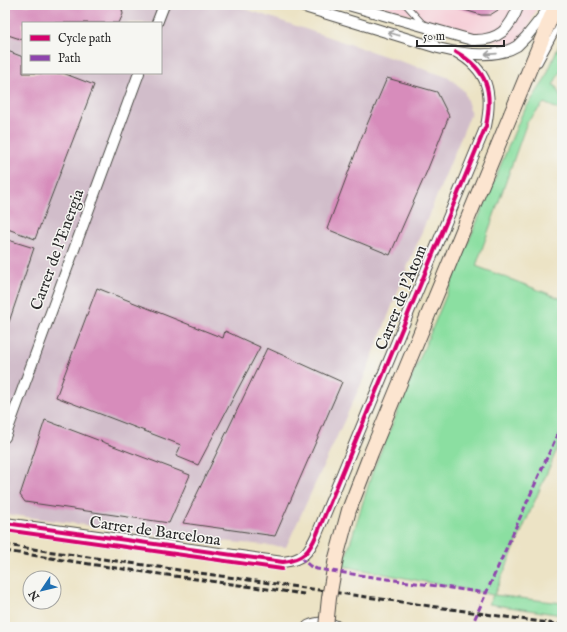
<svg xmlns="http://www.w3.org/2000/svg" width="567" height="632" font-family="'IM FELL English',serif">
  <rect width="100%" height="100%" fill="#f6f6f2"/>
  <filter id="ink" filterUnits="userSpaceOnUse"><feTurbulence type="fractalNoise" baseFrequency=".025" numOctaves="2"/><feDisplacementMap in="SourceGraphic" scale="8" xChannelSelector="R" yChannelSelector="G"/><feConvolveMatrix kernelMatrix="1 2 1 2 8 2 1 2 1" color-interpolation-filters="sRGB"/></filter>
  <filter id="wash" filterUnits="userSpaceOnUse"><feTurbulence type="fractalNoise" baseFrequency=".012" numOctaves="4" result="noise"/><feDisplacementMap in="SourceGraphic" scale="16" xChannelSelector="R" yChannelSelector="G"/><feGaussianBlur stdDeviation="0.9" result="paint"/><feColorMatrix in="noise" values="0 0 0 0 0 0 0 0 0 0 0 0 0 0 0 0 0 1.4 0 .05"/><feComposite in="paint" operator="in"/></filter>
  <g filter="url(#wash)">
    <rect width="100%" height="100%" fill="#ece3c5"/>
    <!-- built -->
    <path fill="#f6cfd8" d="M 378,5 L 538,5 L 520,49 Z"/>
    <!-- industrial -->
    <path fill="#d1bdca" fill-rule="evenodd" d="M 5,5 L 234,5 L 450,78 L 464,91 L 471,113 L 409,263 L 363,380 L 286,547 L 166,536 L 5,514 ZM 23,23 L 161,23 L 161,73 L 23,73 Z"/>
    <!-- green -->
    <path fill="#8bdfa1" stroke="#5b8566" d="M 562,38 L 562,68 L 553,85 L 556,86 L 562,101 L 562,111 L 544,103 L 527,122 L 476,266 L 562,299 L 562,438 L 494,595 L 562,603 L 562,615 L 489,604 L 493,595 L 343,566 L 373,470 L 522,114 L 544,81 Z"/>
    <g id="blocks">
      <!-- building -->
      <path fill="#d78cbb" d="M 5,5 L 121,5 L 123,14 L 119,23 L 23,23 L 23,40 L 5,34 Z
        M 448,5 L 500,5 L 498,10 L 490,15 L 481,15 Z
        M 5,50 L 23,57 L 23,73 L 63,73 L 94,85 L 35,239 L 5,228 Z
        M 387,78 L 437,92 L 449,116 L 427,171 L 390,255 L 327,229 L 360,141 Z
        M 5,239 L 34,248 L 9,322 L 5,321 Z
        M 97,288 L 223,338 L 225,331 L 260,347 L 198,465 L 176,456 L 181,445 L 56,397 Z
        M 267,348 L 342,382 L 275,536 L 183,523 Z
        M 45,420 L 190,475 L 169,523 L 25,502 L 20,495 Z"/>
    </g>
  </g>
  <g filter="url(#ink)">
    <use href="#blocks" fill-opacity="0" stroke="#484742" stroke-width="1"/>
    <g fill="none" stroke-linecap="round" stroke-linejoin="round">
      <!-- service casing -->
      <g stroke="#484742" stroke-width="7">
        <path id="service" d="M 406,5 L 425,26 L 438,47
          M 539,63 L 562,20"/>
      </g>
      <!-- minor casing -->
      <g stroke="#484742" stroke-width="12">
        <path id="minor" d="M 298,5 L 438,48 C 462,54 496,59 517,46 C 520,43 523,40 526,37 C 535,26 543,16 551,5
          M 348,5 L 472,40 C 499,41 510,29 519,5
          M 157,23 L 164,5
          M 5,437 L 139,73
          M 5,523 L 283,562 C 303,560 309,552 317,534 L 486,126 C 493,92 488,70 456,52"/>
      </g>
      <!-- tertiary casing -->
      <g stroke="#484742" stroke-width="15">
        <path id="tertiary" d="M 309,627 C 318,623 327,623 335,627"/>
      </g>
      <!-- secondary casing -->
      <g stroke="#484742" stroke-width="16">
        <path id="secondary" d="M 511,114 L 556,5"/>
      </g>
      <!-- service -->
      <use href="#service" stroke="#fff" stroke-width="5"/>
      <!-- minor -->
      <use href="#minor" stroke="#fff" stroke-width="10"/>
      <!-- tertiary -->
      <use href="#tertiary" stroke="#fff" stroke-width="13"/>
      <!-- secondary -->
      <use href="#secondary" stroke="#fce5d0" stroke-width="14"/>
      <!-- rail -->
      <path stroke="#2b2b2b" stroke-width="3" stroke-dasharray="6 3" stroke-linecap="butt" d="M 5,545 L 562,625
        M 5,551 L 109,567 L 304,594"/>
      <!-- secondary-bridge casing -->
      <g stroke="#484742" stroke-width="16" stroke-linecap="butt">
        <path id="secondary-bridge" d="M 326,627 L 329,598 L 336,558 L 349,510 L 371,453 L 511,114"/>
      </g>
      <!-- secondary-bridge -->
      <use href="#secondary-bridge" stroke="#fce5d0" stroke-width="14"/>
      <!-- quiet -->
      <path stroke="#8e44ad" stroke-width="3" stroke-dasharray="6 3" stroke-linecap="butt" d="M 300,557 L 310,566 L 317,569 L 486,593
        M 471,627 L 562,424"/>
      <!-- cycleway casing -->
      <g stroke="#f6f6f2" stroke-width="6">
        <path id="cycleway" d="M 5,523 L 283,562 C 303,560 309,552 317,534 L 486,126 C 493,92 488,70 456,52
          M 5,530 L 282,569"/>
      </g>
      <!-- cycleway -->
      <use href="#cycleway" stroke="#d6006c" stroke-width="4"/>
    </g>
    <!-- one-way arrows -->
    <defs><path id="oneway-shaft" d="M-6 0H5M1.5-3L5.5 0L1.5 3" fill="none" stroke-width="1.6" stroke-linecap="round" stroke-linejoin="round"/></defs>
    <g stroke="#a0a0a0">
      <use href="#oneway-shaft" transform="translate(394 34) rotate(-163)"/>
      <use href="#oneway-shaft" transform="translate(491 54) rotate(176)"/>
    </g>
  </g>
  <g text-anchor="middle" dominant-baseline="central" stroke-width="3" stroke-linejoin="round" paint-order="stroke">
    <!-- street labels -->
    <g font-size="16" fill="#2b2b2b" stroke="#f6f6f2">
      <text transform="translate(58 250) rotate(-70)">Carrer de l'Energia</text>
      <text transform="translate(402 298) rotate(-68)">Carrer de l'Àtom</text>
      <text transform="translate(155 532) rotate(8)">Carrer de Barcelona</text>
    </g>
  </g>
  <!-- margin -->
  <rect width="567" height="632" fill="none" stroke="#f6f6f2" stroke-width="20"/>
  <!-- legend -->
  <rect x="22" y="22" width="140" height="52" fill="#f6f6f2" stroke="#a5a5a2"/>
  <rect x="30" y="35" width="20" height="6" fill="#d6006c" stroke="#a5a5a2"/>
  <text x="58" y="42" font-size="12" fill="#2b2b2b">Cycle path</text>
  <rect x="30" y="55" width="20" height="6" fill="#8e44ad" stroke="#a5a5a2"/>
  <text x="58" y="62" font-size="12" fill="#2b2b2b">Path</text>
  <!-- north arrow -->
  <g transform="translate(42 590) rotate(235)"><circle r="19" fill="#f6f6f2" stroke="#a5a5a2"/>
  <path d="M0-3L7 15L0 10L-7 15Z" fill="#1f6fb2"/>
  <text y="-6" font-size="11" font-weight="bold" text-anchor="middle" fill="#2b2b2b">N</text>
  </g>
  <!-- scale -->
  <path d="M417 40v6h87v-6" fill="none" stroke="#2b2b2b" stroke-width="2"/>
  <text x="423" y="40" font-size="12" fill="#2b2b2b" stroke="#f6f6f2" stroke-width="3" paint-order="stroke">50 m</text>
</svg>
